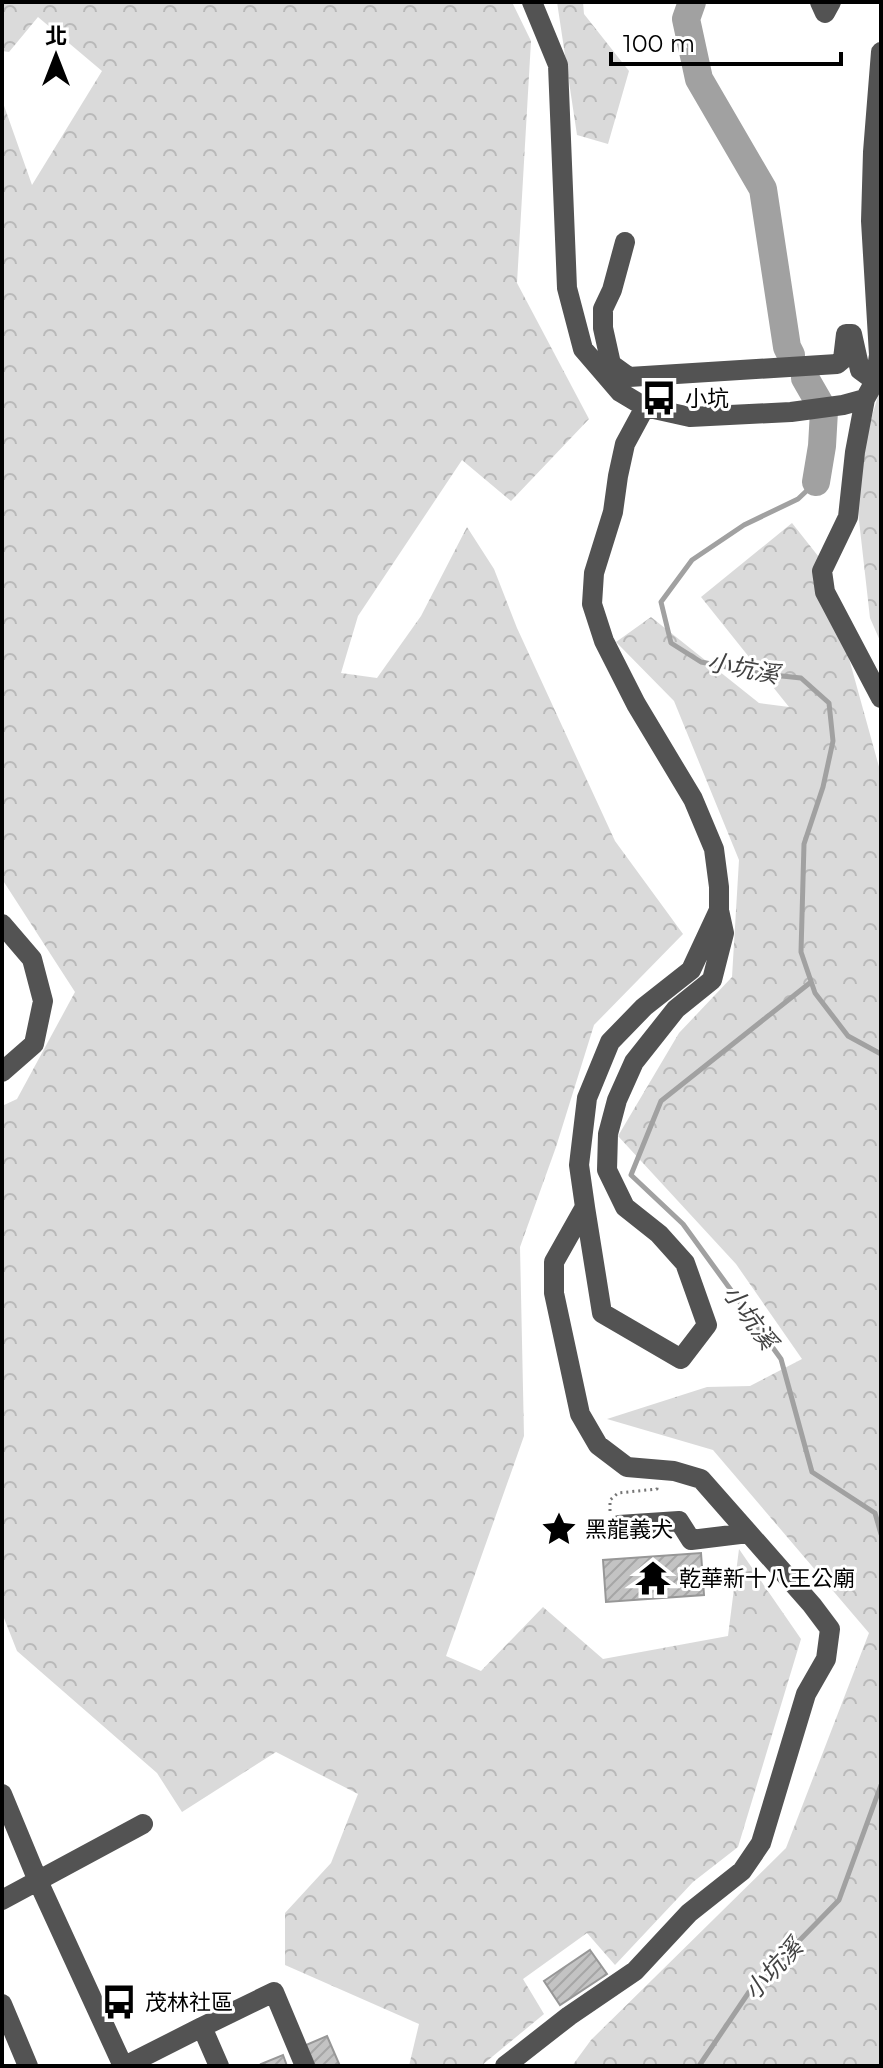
<svg xmlns="http://www.w3.org/2000/svg" width="883" height="2068" font-family="Montserrat,'Noto Sans TC',sans-serif">
  <defs>
    <pattern id="forest-crowns" width="20" height="18" patternUnits="userSpaceOnUse" patternTransform="scale(2)"><rect width="20" height="18" fill="#dadada"/><path d="M2 6a3 3 0 1 1 6 0M12 15a3 3 0 1 1 6 0" fill="none" stroke="#b9b9b9"/></pattern>
    <pattern id="building-hatch" width="6" height="6" patternUnits="userSpaceOnUse" patternTransform="scale(2)"><rect width="6" height="6" fill="#c3c3c3"/><path d="M-1 1l2-2M0 6l6-6M5 7l2-2" fill="none" stroke="#a6a6a6"/></pattern>
  </defs>
  <rect width="100%" height="100%" fill="#fff"/>
  <!-- forest -->
  <path fill="url(#forest-crowns)" d="M 2,2 L 512,2 L 531,41 L 517,283 L 589,419 L 511,501 L 462,460 L 358,616 L 341,673 L 377,678 L 421,616 L 467,527 L 494,569 L 517,628 L 615,841 L 683,934 L 594,1025 L 556,1147 L 520,1247 L 524,1436 L 446,1656 L 481,1671 L 543,1607 L 603,1659 L 728,1636 L 739,1549 L 801,1639 L 738,1847 L 693,1882 L 615,1965 L 587,1933 L 523,1979 L 544,2014 L 481,2066 L 409,2066 L 419,2024 L 285,1965 L 285,1913 L 331,1863 L 358,1794 L 276,1752 L 182,1812 L 157,1773 L 17,1651 L 2,1613 L 2,1106 L 17,1099 L 75,992 L 2,879 L 2,100 L 32,185 L 102,71 L 38,17 L 9,52 L 2,51 Z
    M 557,2 L 583,2 L 584,14 L 629,71 L 608,144 L 577,135 Z
    M 881,386 L 881,643 L 870,618 L 854,476 Z
    M 792,523 L 822,561 L 881,774 L 881,2066 L 572,2066 L 591,2040 L 786,1848 L 869,1633 L 713,1450 L 607,1419 L 707,1387 L 750,1386 L 802,1359 L 736,1264 L 618,1136 L 679,1033 L 732,977 L 739,860 L 674,701 L 616,642 L 651,617 L 759,703 L 789,707 L 701,597 Z"/>
  <g fill="none" stroke-linecap="round" stroke-linejoin="round">
    <!-- stream -->
    <path stroke="#a1a1a1" stroke-width="5" d="M 816,482 L 798,499 L 744,525 L 692,560 L 661,602 L 671,643 L 701,662 L 763,674 L 801,678 L 829,703 L 833,741 L 823,787 L 804,844 L 801,952 L 815,993 L 848,1036 L 881,1054
      M 811,982 L 661,1101 L 631,1175 L 683,1224 L 781,1359 L 812,1472 L 875,1513 L 881,1534
      M 699,2066 L 749,1992 L 839,1900 L 881,1785"/>
    <!-- river -->
    <path stroke="#a1a1a1" stroke-width="28" d="M 692,2 L 686,19 L 699,79 L 763,189 L 787,347 L 791,355
      M 805,378 L 824,411 L 822,446 L 816,482"/>
  </g>
  <!-- building -->
  <path fill="url(#building-hatch)" stroke="#979797" stroke-width="2" d="M 701,1553 L 704,1595 L 606,1602 L 603,1560 Z
    M 590,1950 L 607,1974 L 560,2005 L 544,1981 Z
    M 327,2036 L 340,2066 L 315,2066 L 306,2045 Z
    M 283,2055 L 287,2066 L 262,2066 L 261,2064 Z"/>
  <g fill="none" stroke-linecap="round" stroke-linejoin="round">
    <!-- path -->
    <path stroke="#757575" stroke-width="3" stroke-dasharray="2 4" stroke-linecap="butt" d="M 610,1511 L 610,1500 L 618,1493 L 657,1489 L 657,1486"/>
    <!-- minor -->
    <path stroke="#535353" stroke-width="20" d="M 820,2 L 825,13 L 831,2
      M 625,242 L 612,290 L 603,309 L 603,328 L 611,364 L 629,377 L 837,364 L 843,359 L 846,334 L 852,334 L 860,370 L 875,381
      M 865,399 L 855,452 L 848,517 L 822,571 L 825,592 L 881,698
      M 645,407 L 690,417 L 791,412 L 843,405 L 865,399 L 875,381 L 879,355 L 871,221 L 873,152 L 881,52
      M 2,924 L 32,959 L 43,1001 L 34,1044 L 2,1072
      M 585,1207 L 602,1313 L 681,1359 L 707,1325 L 685,1263 L 659,1234 L 625,1207 L 607,1170 L 608,1134 L 617,1100 L 634,1062 L 676,1009 L 712,980 L 724,933 L 719,910
      M 619,1525 L 679,1521 L 691,1540 L 748,1533
      M 2,1794 L 38,1881 L 123,2066
      M 2,1900 L 143,1824
      M 2,2004 L 28,2066
      M 202,2027 L 274,1992 L 305,2066
      M 125,2066 L 202,2027 L 219,2066
      M 505,2066 L 569,2016 L 635,1971 L 689,1913 L 742,1871 L 761,1843 L 806,1694 L 826,1659 L 830,1629 L 812,1605 L 701,1479 L 674,1471 L 627,1467 L 598,1445 L 580,1414 L 554,1293 L 554,1262 L 585,1207 L 579,1165 L 587,1098 L 610,1042 L 644,1007 L 691,970 L 719,910 L 719,887 L 714,849 L 693,799 L 636,704 L 604,641 L 592,604 L 594,573 L 613,512 L 618,476 L 625,444 L 645,407 L 620,392 L 583,349 L 567,288 L 558,65 L 532,2"/>
  </g>
  <!-- icons -->
  <defs>
    <g id="bus-bare" transform="scale(2.76)"><path d="M-5-6H5V4H4V6H2V4H-2V6H-4V4H-5ZM-3.5-4V0h7V-4ZM-3.5 1.2v1.5H-2V1.2ZM2 1.2v1.5H3.5V1.2Z" fill="#000" stroke="#fff" stroke-width="2.5" paint-order="stroke"/></g>
    <g id="sight-bare" transform="scale(2.76)"><path d="M0-6L1.8-2.2L6-1.7L2.9 1.2L3.7 5.4L0 3.3L-3.7 5.4L-2.9 1.2L-6-1.7L-1.8-2.2Z" fill="#000" stroke="#fff" stroke-width="2.5" paint-order="stroke"/></g>
    <g id="temple-bare" transform="scale(2.76)"><path d="M0-6L5-2H3V0L6.5 2.5H4V6H1.5V3h-3V6H-4V2.5H-6.5L-3 0V-2H-5Z" fill="#000" stroke="#fff" stroke-width="2.5" paint-order="stroke"/></g>
  </defs>
  <g fill-rule="evenodd">
    <use href="#bus-bare" x="659" y="398"/>
    <use href="#sight-bare" x="559" y="1529"/>
    <use href="#temple-bare" x="653" y="1578"/>
    <use href="#bus-bare" x="119" y="2002"/>
  </g>
  <g text-anchor="middle" dominant-baseline="central" stroke-width="6" stroke-linejoin="round" paint-order="stroke">
    <!-- poi labels -->
    <g font-size="22" fill="#000" stroke="#fff" text-anchor="start">
      <text x="685" y="398">小坑</text>
      <text x="585" y="1529">黑龍義犬</text>
      <text x="679" y="1578">乾華新十八王公廟</text>
      <text x="145" y="2002">茂林社區</text>
    </g>
    <!-- water labels -->
    <g font-size="24" font-style="italic" fill="#424242" stroke="#fff">
      <text transform="translate(743 668) rotate(11)">小坑溪</text>
      <text transform="translate(750 1317) rotate(54)">小坑溪</text>
      <text transform="translate(773 1969) rotate(-47)">小坑溪</text>
    </g>
  </g>
  <!-- border -->
  <rect width="883" height="2068" fill="none" stroke="#000000" stroke-width="8"/>
  <!-- north arrow -->
  <g transform="translate(56 56)" stroke="#ffffff" stroke-width="6" paint-order="stroke">
  <path d="M0-6L14 30L0 20L-14 30Z" fill="#000000"/>
  <text y="-12" font-size="22" font-weight="bold" text-anchor="middle" fill="#000000">北</text>
  </g>
  <!-- scale -->
  <path d="M611 52v12h230v-12" fill="none" stroke="#000000" stroke-width="4"/>
  <text x="623" y="52" font-size="24" fill="#000000" stroke="#ffffff" stroke-width="6" paint-order="stroke">100 m</text>
</svg>
